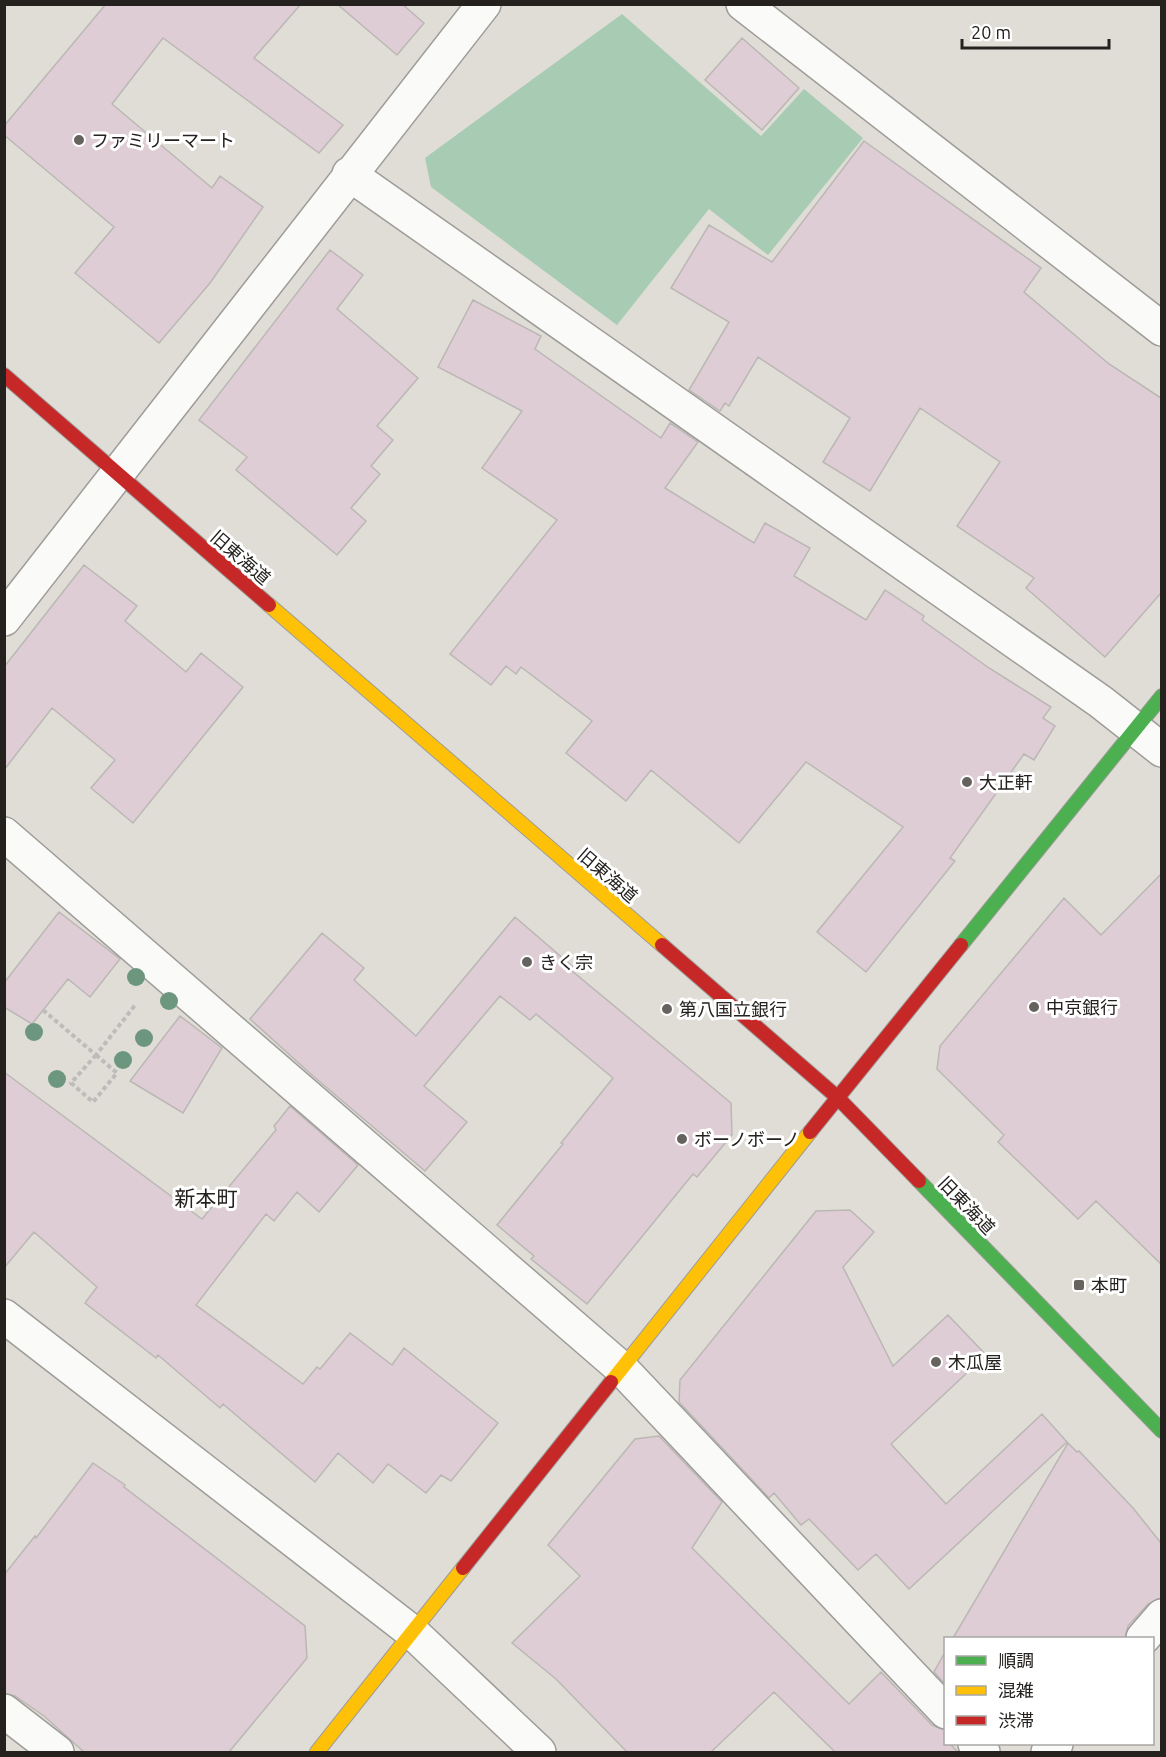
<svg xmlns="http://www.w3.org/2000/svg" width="1166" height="1757" font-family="Ubuntu,'Noto Sans JP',sans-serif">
  <rect width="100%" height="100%" fill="#e0ddd7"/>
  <!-- green -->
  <path fill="#a8cbb3" d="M 622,14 L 761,136 L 804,89 L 863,138 L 768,255 L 709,209 L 617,325 L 431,187 L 425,158 Z"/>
  <!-- building -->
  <path fill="#decdd5" stroke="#bbb7b5" stroke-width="1.5" d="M 106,4 L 301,4 L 254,58 L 343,125 L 319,153 L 163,38 L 112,104 L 212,188 L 220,176 L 263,207 L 210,283 L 159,343 L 75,273 L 114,227 L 4,135 L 4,126 Z
    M 337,4 L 402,4 L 424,23 L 397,55 Z
    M 742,38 L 799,88 L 762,130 L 705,80 Z
    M 864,141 L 1041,268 L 1024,292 L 1109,364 L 1161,398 L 1161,593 L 1105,657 L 1026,588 L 1034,578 L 957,526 L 1000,462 L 920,408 L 870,491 L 823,462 L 850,418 L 758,357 L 729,406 L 725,403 L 720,411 L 689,390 L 729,322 L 671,288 L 709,225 L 772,262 Z
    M 330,250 L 363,275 L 337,309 L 418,378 L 377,426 L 393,440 L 371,466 L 380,474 L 351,508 L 366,521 L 337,555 L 236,470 L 247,457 L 199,420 Z
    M 473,300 L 541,336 L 535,349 L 661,438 L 670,423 L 698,442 L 665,488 L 754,543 L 765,523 L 810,548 L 794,576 L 866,620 L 885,590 L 924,616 L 922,620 L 989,668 L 1051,707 L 1043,718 L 1055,726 L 1034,760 L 1024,754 L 950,858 L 955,861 L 866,972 L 817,932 L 903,827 L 806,762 L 739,843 L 651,770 L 626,801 L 566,753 L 592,721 L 521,667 L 516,674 L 506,666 L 491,685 L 450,654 L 557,520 L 482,468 L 522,411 L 438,367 Z
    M 84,565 L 137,606 L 125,621 L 186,672 L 201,653 L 243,687 L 133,823 L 91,788 L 115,760 L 52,708 L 4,770 L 4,667 Z
    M 1161,874 L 1161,1264 L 1096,1201 L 1078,1219 L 998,1142 L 1004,1135 L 937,1069 L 940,1046 L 1064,898 L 1101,935 Z
    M 59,912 L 120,959 L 90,997 L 68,979 L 32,1024 L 4,1007 L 4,983 Z
    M 515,917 L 573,967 L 571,970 L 731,1103 L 732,1135 L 697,1177 L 693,1174 L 587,1304 L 531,1259 L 534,1256 L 497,1225 L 563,1144 L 561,1143 L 613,1078 L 536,1014 L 530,1020 L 500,996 L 424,1086 L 467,1122 L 425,1171 L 313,1076 L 250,1019 L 322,933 L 364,968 L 354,980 L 416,1036 Z
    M 180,1016 L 222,1048 L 183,1113 L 130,1081 Z
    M 4,1072 L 202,1219 L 276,1130 L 274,1126 L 290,1106 L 358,1165 L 319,1212 L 297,1192 L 274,1221 L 266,1214 L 196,1305 L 303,1384 L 317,1367 L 320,1369 L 350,1333 L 392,1365 L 404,1348 L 498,1423 L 451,1481 L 441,1475 L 426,1493 L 388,1464 L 373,1483 L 338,1453 L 315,1482 L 223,1404 L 220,1408 L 158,1355 L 156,1358 L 85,1303 L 97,1287 L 34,1232 L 4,1268 Z
    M 850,1210 L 874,1232 L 843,1267 L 893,1366 L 948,1315 L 986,1355 L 891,1444 L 946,1504 L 1042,1414 L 1067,1442 L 909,1589 L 876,1554 L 858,1570 L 809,1519 L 801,1525 L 774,1493 L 769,1498 L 679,1402 L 680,1380 L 816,1211 Z
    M 659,1436 L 722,1502 L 692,1548 L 849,1704 L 881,1672 L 932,1725 L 945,1730 L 945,1743 L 949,1743 L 958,1752 L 835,1752 L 774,1692 L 711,1752 L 627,1752 L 556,1679 L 512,1643 L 580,1576 L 548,1545 L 635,1439 Z
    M 1068,1443 L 1077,1452 L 1079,1451 L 1133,1508 L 1161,1543 L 1161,1598 L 1148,1604 L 1128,1626 L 1125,1638 L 953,1638 Z
    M 93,1463 L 125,1485 L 124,1487 L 305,1626 L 307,1658 L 229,1752 L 84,1752 L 44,1716 L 15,1696 L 4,1693 L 4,1575 L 35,1536 L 36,1538 Z
    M 945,1652 L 945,1684 L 934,1672 Z"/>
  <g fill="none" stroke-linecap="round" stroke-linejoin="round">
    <!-- street casing -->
    <g stroke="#9e9c98" stroke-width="36">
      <path id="street" d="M 743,4 L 1162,329
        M 349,174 L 1101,702 L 1162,750
        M 4,619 L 484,4
        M 4,834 L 621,1368 L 946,1712
        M 4,1316 L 412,1632 L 539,1752
        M 1143,1638 L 1162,1616
        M 4,1711 L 57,1752
        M 975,1744 L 983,1752
        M 1048,1752 L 1056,1744"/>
    </g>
    <!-- fast casing -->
    <g stroke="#9e9c98" stroke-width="16">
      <path id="fast" d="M 961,945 L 1162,696
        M 919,1181 L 1162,1431"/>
    </g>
    <!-- slow casing -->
    <g stroke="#9e9c98" stroke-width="16">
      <path id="slow" d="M 269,605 L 662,945
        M 611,1382 L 810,1132
        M 317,1752 L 463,1568"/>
    </g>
    <!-- jam casing -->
    <g stroke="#9e9c98" stroke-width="16">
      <path id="jam" d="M 4,375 L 269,605
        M 662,945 L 837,1097 L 919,1181
        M 810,1132 L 961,945
        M 463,1568 L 611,1382"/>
    </g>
    <!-- path -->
    <path stroke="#bebcba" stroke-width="4" stroke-dasharray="4.5 3" stroke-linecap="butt" d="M 43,1010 L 96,1055 L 136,1004
      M 96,1055 L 117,1073 L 93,1102 L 71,1083 Z"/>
    <!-- street -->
    <use href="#street" stroke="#fafaf9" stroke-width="33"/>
    <!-- fast -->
    <use href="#fast" stroke="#4caf50" stroke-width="14"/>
    <!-- slow -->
    <use href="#slow" stroke="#ffc107" stroke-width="14"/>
    <!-- jam -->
    <use href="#jam" stroke="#c62828" stroke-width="14"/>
  </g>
  <!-- trees -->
  <g fill="#6d967f">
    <circle cx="136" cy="977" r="9"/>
    <circle cx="169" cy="1001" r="9"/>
    <circle cx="34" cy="1032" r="9"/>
    <circle cx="144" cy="1038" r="9"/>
    <circle cx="123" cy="1060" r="9"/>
    <circle cx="57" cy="1079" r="9"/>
  </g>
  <!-- markers -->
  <g fill="#66635f" stroke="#fff" stroke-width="2">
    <circle cx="79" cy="140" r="6"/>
    <circle cx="967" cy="782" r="6"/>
    <circle cx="527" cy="962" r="6"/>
    <circle cx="1034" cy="1007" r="6"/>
    <circle cx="667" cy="1009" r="6"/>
    <circle cx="682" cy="1139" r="6"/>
    <rect x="1073" y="1279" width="12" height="12" rx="3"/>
    <circle cx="936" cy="1362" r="6"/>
  </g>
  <g text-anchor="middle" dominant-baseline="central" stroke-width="6" stroke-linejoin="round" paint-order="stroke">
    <!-- poi labels -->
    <g font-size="18" fill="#24211e" stroke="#fff" text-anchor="start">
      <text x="91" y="140">ファミリーマート</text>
      <text x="979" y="782">大正軒</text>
      <text x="539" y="962">きく宗</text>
      <text x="1046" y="1007">中京銀行</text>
      <text x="679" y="1009">第八国立銀行</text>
      <text x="694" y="1139">ボーノボーノ</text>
      <text x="1091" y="1285">本町</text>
      <text x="948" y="1362">木瓜屋</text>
    </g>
    <!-- street labels -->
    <g font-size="18" fill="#24211e" stroke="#fff">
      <text transform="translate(241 557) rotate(41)">旧東海道</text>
      <text transform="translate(608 875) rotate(41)">旧東海道</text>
      <text transform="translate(967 1205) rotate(46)">旧東海道</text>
    </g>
    <!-- quarter labels -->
    <g font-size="21" fill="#24211e" stroke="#fff">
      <text x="206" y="1198">新本町</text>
    </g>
  </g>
  <!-- border -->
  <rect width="1166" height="1757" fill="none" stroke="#24211e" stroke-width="12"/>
  <!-- legend -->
  <rect x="944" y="1637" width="210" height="108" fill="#ffffff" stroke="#a7a6a5" stroke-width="1.5"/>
  <rect x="956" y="1656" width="30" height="9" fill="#4caf50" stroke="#a7a6a5" stroke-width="1.5"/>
  <text x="998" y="1667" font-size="18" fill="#24211e">順調</text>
  <rect x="956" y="1686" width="30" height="9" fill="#ffc107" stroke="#a7a6a5" stroke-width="1.5"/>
  <text x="998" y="1697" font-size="18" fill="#24211e">混雑</text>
  <rect x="956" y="1716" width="30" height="9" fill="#c62828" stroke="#a7a6a5" stroke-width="1.5"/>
  <text x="998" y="1727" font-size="18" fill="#24211e">渋滞</text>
  <!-- scale -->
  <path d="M962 39v9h147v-9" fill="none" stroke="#24211e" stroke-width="3"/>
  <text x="971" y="39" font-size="18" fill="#24211e" stroke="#ffffff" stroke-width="4.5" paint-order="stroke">20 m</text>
</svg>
